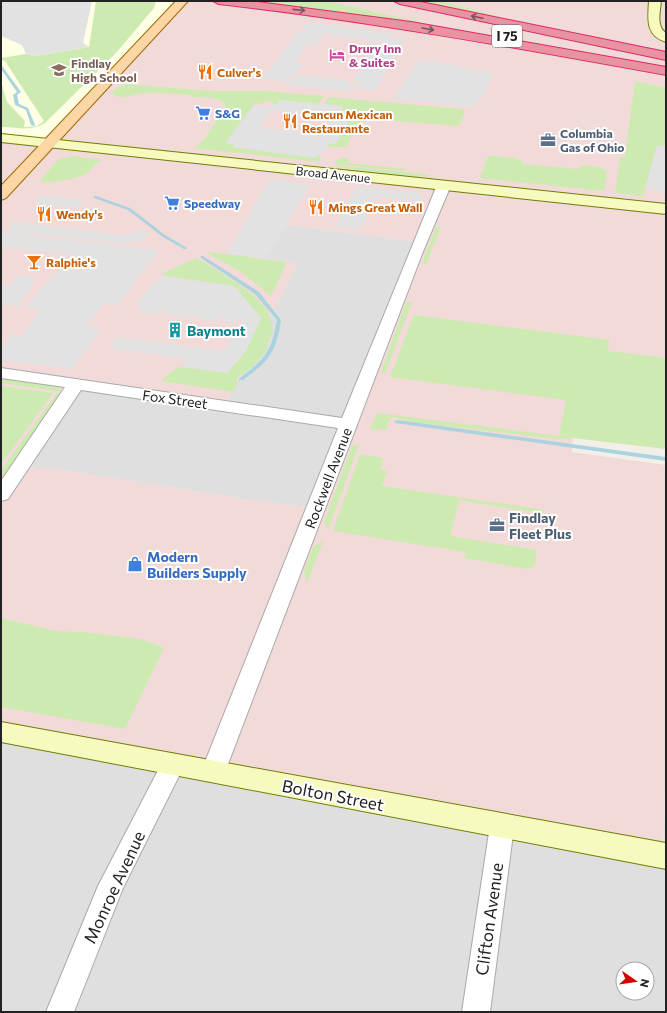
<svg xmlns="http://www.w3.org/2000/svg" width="667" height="1013" font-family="Commissioner,sans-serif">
  <rect width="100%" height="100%" fill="#f2efe9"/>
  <!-- residential -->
  <path fill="#e0dfdf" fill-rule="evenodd" d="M 287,225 L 420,242 L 317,508 L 279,504 L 56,469 L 19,467 L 76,384 L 298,264 L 264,258 Z
    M 1,732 L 663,855 L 666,775 L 666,1012 L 1,1012 ZM 623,969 L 647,969 L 647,993 L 623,993 Z"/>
  <!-- commercial -->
  <path fill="#f2dad9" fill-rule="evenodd" d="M 1,1 L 666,1 L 666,449 L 573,438 L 572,452 L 666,465 L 666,758 L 663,856 L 1,732 ZM 287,225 L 420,242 L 317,508 L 279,504 L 56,469 L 21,467 L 76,384 L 226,406 L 298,263 L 264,258 Z"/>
  <!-- education -->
  <path fill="#ffffe5" d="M 1,1 L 182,1 L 49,143 L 1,138 Z"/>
  <!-- grass -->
  <path fill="#cdebb0" d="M 96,1 L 156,1 L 154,8 L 116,53 L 45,123 C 30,132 18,127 1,127 L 1,81 L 7,102 L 25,121 L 24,127 L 37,126 L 44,121 L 5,61 L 1,60 L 1,58 L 26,54 L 35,56 L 89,47 Z
    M 243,1 L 326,1 L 482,36 L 367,16 Z
    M 421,1 L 441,1 L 507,19 Z
    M 635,81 L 666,88 L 666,146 L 657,146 L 643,196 L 615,193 L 620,157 L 625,157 Z
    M 125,84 L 212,91 L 265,91 L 324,96 L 319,104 L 279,100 L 277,105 L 272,104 L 273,101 L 265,101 L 263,104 L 255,103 L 225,143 L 234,144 L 233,147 L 314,158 L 318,155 L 320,155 L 321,159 L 319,162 L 193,148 L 198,146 L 200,142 L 203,141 L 225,108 L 225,104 C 217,96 203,97 192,97 L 190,95 C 175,94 160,92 145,93 C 134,94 125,99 114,96 L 112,91 Z
    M 329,97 L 461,109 L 465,111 L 460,124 L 457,126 L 384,120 L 386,115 L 375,115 L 370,119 L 361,118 L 346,146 L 353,147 L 330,147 L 326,144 L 343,106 L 324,104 Z
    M 72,156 L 104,160 C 94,162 93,169 85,174 C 76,179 49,184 39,181 L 58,160 Z
    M 490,156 L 515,158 L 522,161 L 524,164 L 578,169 L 583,165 L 601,167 L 607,172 L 604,191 L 480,178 L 487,158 Z
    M 344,158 L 349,159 L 348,163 L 407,169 L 406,171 L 335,164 L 337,160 Z
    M 335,165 L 432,175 C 416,181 357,170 337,167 Z
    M 441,226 L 426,265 L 422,263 L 436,227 Z
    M 211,252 L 287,262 L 271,296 L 241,272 L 207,253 Z
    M 197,258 L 231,279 L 253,295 L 267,310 L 273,328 L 265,353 L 252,367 L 237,378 L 237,385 L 233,392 L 161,381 L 176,368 L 183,367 L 227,373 L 261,318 L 234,286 L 164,276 L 163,273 Z
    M 406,302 L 412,302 L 385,374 L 381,372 Z
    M 414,315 L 609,340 L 608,351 L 666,358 L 666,449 L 574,438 L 557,439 L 412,422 L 393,417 L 387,423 L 387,430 L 370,429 L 377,413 L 559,436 L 566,400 L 390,377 Z
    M 1,377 L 57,385 L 62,392 L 1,383 Z
    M 1,386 L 53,393 L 1,464 Z
    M 57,393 L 61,394 L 1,483 L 1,470 Z
    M 352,445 L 359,445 L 328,530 L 324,522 Z
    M 360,454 L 383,458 L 380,470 L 387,471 L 382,486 L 545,510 L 544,514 L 459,500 L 450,536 L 537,550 L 535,566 L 527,569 L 464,558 L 466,552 L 333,531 Z
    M 323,541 L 307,584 L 304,571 L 313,547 Z
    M 1,618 L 55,631 L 82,632 L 141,639 L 164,648 L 125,729 L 1,707 Z"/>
  <!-- parking -->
  <path fill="#e2e2e2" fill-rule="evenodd" d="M 1,1 L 92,1 L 83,43 L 89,47 L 35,56 L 26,54 L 22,45 L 1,36 Z
    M 309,22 L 395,34 L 391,37 L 405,39 L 401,45 L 392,45 L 392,47 L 400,48 L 375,91 L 352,87 L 349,91 L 285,85 L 287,82 L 286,81 L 262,80 L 299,30 L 308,30 L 301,29 ZM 318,31 L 330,33 L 327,35 L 380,42 L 384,40 L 384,43 L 375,43 L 352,81 L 360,81 L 359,85 L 347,83 L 347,80 L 300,75 L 298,78 L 284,77 L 285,75 L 295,76 L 303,64 L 295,63 L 307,44 L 318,45 L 325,33 L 317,32 Z
    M 418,60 L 440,62 L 493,74 L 484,94 L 473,107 L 393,99 Z
    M 279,100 L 343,106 L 341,110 L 355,111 L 336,144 L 327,144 L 330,147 L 315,158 L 233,147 L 234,144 L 225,143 L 253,106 L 270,107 L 272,104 L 277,104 ZM 271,110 L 320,114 L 330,116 L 322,133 L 260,128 Z
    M 657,145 L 666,146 L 666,191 L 645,189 Z
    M 270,179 L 310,184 L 287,225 L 264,258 L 226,254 Z
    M 357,186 L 364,187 L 422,193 L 418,202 L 376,197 L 360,230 L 335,227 Z
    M 39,195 L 82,200 L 82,209 L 34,204 Z
    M 10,221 L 121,235 L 140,231 L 148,233 L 141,242 L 130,241 L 128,244 L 10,232 Z
    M 1,232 L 114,245 L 159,250 L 118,305 L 104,303 L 86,326 L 101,329 L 72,369 L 1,360 L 1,347 L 12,333 L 18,336 L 23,334 L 40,310 L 25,307 L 72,255 L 5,247 L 1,251 Z
    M 19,275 L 33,277 L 34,280 L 30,286 L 30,290 L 17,306 L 1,304 L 1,285 L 9,286 Z
    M 164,276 L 234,286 L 261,318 L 246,351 L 227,373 L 183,367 L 186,359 L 110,348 L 117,337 L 224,351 L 242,320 L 238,320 L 234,324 L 224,322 L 226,315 L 222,316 L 219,322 L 198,319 L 198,312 L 192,318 L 166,315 L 168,308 L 163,310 L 160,314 L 137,311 L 141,306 L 137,304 L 151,285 Z"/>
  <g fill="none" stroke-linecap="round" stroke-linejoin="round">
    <!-- stream -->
    <path fill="#aad3df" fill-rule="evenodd" d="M 1,66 L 2,66 L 21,92 L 17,95 L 19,104 L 28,108 L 35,125 L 34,126 L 31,125 L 26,110 L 15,105 L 13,95 L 17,92 L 1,69 Z
      M 94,196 L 96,196 L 130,208 L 165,235 L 187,248 L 186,249 L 184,249 L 163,237 L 128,210 L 94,198 Z
      M 201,256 L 203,256 L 259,292 L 281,320 C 276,353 269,361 243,380 L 239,380 L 239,379 C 244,374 251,370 256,365 C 270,353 274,338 277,320 L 255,294 L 201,258 Z
      M 397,420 L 666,457 L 666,461 L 395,423 L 394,422 Z"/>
    <!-- street casing -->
    <g stroke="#a9a9a9" stroke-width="2">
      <path id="street" d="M 444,181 L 451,185 L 422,254 L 225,772 L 221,779 L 213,782 L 205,779 L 201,772 L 338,428 L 81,390 L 8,499 L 1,501 L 1,481 L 65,387 L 1,378 L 1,368 L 342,418 L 437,185 Z
        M 173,754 L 181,757 L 185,764 L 123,888 L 74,1012 L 46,1012 L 98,886 L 165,757 Z
        M 502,816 L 511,819 L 514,826 L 490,1012 L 462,1012 L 490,826 L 493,819 Z"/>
    </g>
    <!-- secondary casing -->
    <g stroke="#707d05" stroke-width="2">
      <path id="secondary" d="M 649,1 L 661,1 C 660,12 656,26 666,33 L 666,42 C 645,36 648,18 649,1 Z
        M 1,134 L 666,204 L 666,214 L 1,142 Z
        M 1,722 L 666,843 L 666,869 L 1,742 Z"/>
    </g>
    <!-- primary casing -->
    <g stroke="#a06b00" stroke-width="2">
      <path id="primary" d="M 176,1 L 188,1 L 6,198 L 1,200 L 1,186 Z"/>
    </g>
    <!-- highway casing -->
    <g stroke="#dc2a67" stroke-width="2">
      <path id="highway" d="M 213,1 L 250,1 L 411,22 L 666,67 L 666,75 C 517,48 369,21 219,4 Z
        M 394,1 L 416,1 L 666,52 L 666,60 L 400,4 Z"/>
    </g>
    <!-- street -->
    <use href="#street" fill="#fff" fill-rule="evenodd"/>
    <!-- secondary -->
    <use href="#secondary" fill="#f7fabf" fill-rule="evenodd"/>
    <!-- primary -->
    <use href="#primary" fill="#fcd6a4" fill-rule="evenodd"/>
    <!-- highway -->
    <use href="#highway" fill="#e892a2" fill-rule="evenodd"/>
  </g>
  <!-- one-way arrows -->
  <defs><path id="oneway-shaft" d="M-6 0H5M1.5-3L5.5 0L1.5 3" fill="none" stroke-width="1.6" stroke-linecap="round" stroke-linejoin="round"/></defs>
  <g stroke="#7b545c">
    <use href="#oneway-shaft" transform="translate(299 10) rotate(6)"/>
    <use href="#oneway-shaft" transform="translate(477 17) rotate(-168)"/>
    <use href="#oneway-shaft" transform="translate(428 29) rotate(10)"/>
  </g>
  <!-- icons -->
  <defs>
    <g id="hotel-bare" transform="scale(1.2)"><path d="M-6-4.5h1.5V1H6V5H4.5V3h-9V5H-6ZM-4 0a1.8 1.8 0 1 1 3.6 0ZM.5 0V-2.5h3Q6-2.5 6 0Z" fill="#d1479c" stroke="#fff" stroke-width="2.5" paint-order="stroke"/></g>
    <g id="school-bare" transform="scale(1.2)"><path d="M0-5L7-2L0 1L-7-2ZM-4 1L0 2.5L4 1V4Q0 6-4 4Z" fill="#8d6e63" stroke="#fff" stroke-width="2.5" paint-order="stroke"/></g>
    <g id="restaurant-bare" transform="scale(1.2)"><path d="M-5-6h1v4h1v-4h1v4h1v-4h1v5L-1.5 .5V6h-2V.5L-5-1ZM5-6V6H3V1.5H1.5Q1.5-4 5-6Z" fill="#e8710a" stroke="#fff" stroke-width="2.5" paint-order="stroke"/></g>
    <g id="supermarket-bare" transform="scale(1.2)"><path d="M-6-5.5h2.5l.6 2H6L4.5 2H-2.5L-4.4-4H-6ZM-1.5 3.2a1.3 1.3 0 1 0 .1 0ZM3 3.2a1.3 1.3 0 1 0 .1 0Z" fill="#3f7fe0" stroke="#fff" stroke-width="2.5" paint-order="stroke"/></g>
    <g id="office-bare" transform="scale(1.2)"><path d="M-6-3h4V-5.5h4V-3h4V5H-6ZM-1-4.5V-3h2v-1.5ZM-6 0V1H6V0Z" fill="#5c6f8a" stroke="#fff" stroke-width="2.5" paint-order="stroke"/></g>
    <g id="bar-bare" transform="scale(1.2)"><path d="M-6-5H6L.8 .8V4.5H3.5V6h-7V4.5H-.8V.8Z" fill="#e8710a" stroke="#fff" stroke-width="2.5" paint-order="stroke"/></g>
    <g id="building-bare" transform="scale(1.2)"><path d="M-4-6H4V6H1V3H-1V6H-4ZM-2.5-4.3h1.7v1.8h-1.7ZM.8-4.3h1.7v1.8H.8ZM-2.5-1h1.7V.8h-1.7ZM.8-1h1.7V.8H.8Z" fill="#0f9aa8" stroke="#fff" stroke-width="2.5" paint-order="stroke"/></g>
    <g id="shop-bare" transform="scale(1.2)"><path d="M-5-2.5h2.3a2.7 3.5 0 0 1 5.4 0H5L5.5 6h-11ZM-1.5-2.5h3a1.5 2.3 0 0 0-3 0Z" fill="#3f7fe0" stroke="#fff" stroke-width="2.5" paint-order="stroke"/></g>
  </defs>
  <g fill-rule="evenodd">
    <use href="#hotel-bare" x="337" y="55"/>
    <use href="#school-bare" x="59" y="70"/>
    <use href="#restaurant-bare" x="205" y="72"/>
    <use href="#supermarket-bare" x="203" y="113"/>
    <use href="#restaurant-bare" x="290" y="121"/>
    <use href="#office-bare" x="548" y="140"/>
    <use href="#supermarket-bare" x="172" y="203"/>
    <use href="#restaurant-bare" x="316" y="207"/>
    <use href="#restaurant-bare" x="44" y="214"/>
    <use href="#bar-bare" x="34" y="262"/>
    <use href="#building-bare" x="175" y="330"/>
    <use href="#office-bare" x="497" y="525"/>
    <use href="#shop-bare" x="135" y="564"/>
  </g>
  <g text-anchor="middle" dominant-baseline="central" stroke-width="4" stroke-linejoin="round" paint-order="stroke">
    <!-- far-hotel labels -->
    <g font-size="12" font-weight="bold" fill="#b23c85" stroke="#fff" text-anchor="start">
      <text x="349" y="48">Drury Inn<tspan x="349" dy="14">&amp; Suites</tspan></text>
    </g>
    <!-- far-education labels -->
    <g font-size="12" font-weight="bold" fill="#785e54" stroke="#fff" text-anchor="start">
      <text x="71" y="63">Findlay<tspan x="71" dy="14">High School</tspan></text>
    </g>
    <!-- far-food labels -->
    <g font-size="12" font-weight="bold" fill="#c56008" stroke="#fff" text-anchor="start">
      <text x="217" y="72">Culver's</text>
      <text x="302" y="114">Cancun Mexican<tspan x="302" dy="14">Restaurante</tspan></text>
      <text x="328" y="207">Mings Great Wall</text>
      <text x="56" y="214">Wendy's</text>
      <text x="46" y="262">Ralphie's</text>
    </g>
    <!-- far-shop labels -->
    <g font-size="12" font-weight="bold" fill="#366cbe" stroke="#fff" text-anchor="start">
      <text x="215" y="113">S&amp;G</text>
      <text x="184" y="203">Speedway</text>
    </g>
    <!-- far-service labels -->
    <g font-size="12" font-weight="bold" fill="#4e5e75" stroke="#fff" text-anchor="start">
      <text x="560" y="133">Columbia<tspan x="560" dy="14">Gas of Ohio</tspan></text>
    </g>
    <!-- far-street labels -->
    <g font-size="12" fill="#222" stroke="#fff">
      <text transform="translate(333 174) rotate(6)">Broad Avenue</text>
    </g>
    <!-- shield labels -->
    <rect fill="#fff" stroke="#646464" stroke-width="1" x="492" y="25" width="30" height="22" rx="3"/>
    <g font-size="13" font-weight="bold" fill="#222">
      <text x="507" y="36">I 75</text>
    </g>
    <!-- culture labels -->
    <g font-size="14" font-weight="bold" fill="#0d838f" stroke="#fff" text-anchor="start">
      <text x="187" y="330">Baymont</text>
    </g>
    <!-- street labels -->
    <g font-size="14" fill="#222" stroke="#fff">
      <text transform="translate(175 399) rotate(8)">Fox Street</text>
      <text transform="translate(328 478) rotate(-69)">Rockwell Avenue</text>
    </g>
    <!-- service labels -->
    <g font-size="14" font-weight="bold" fill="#4e5e75" stroke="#fff" text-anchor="start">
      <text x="509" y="517">Findlay<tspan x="509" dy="16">Fleet Plus</tspan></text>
    </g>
    <!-- shop labels -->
    <g font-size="14" font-weight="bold" fill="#366cbe" stroke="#fff" text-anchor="start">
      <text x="147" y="556">Modern<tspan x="147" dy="16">Builders Supply</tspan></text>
    </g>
    <!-- near-street labels -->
    <g font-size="17" fill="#222" stroke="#fff">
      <text transform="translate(333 795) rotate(11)">Bolton Street</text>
      <text transform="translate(114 887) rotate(-65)">Monroe Avenue</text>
      <text transform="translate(489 919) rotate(-82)">Clifton Avenue</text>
    </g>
  </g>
  <!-- border -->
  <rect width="667" height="1013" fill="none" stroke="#222222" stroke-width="4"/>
  <!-- north arrow -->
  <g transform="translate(635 981) rotate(103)"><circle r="19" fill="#ffffff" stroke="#a7a7a7"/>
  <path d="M0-3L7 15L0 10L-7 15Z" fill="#d40000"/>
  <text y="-6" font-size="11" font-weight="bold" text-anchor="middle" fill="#222222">N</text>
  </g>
</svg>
